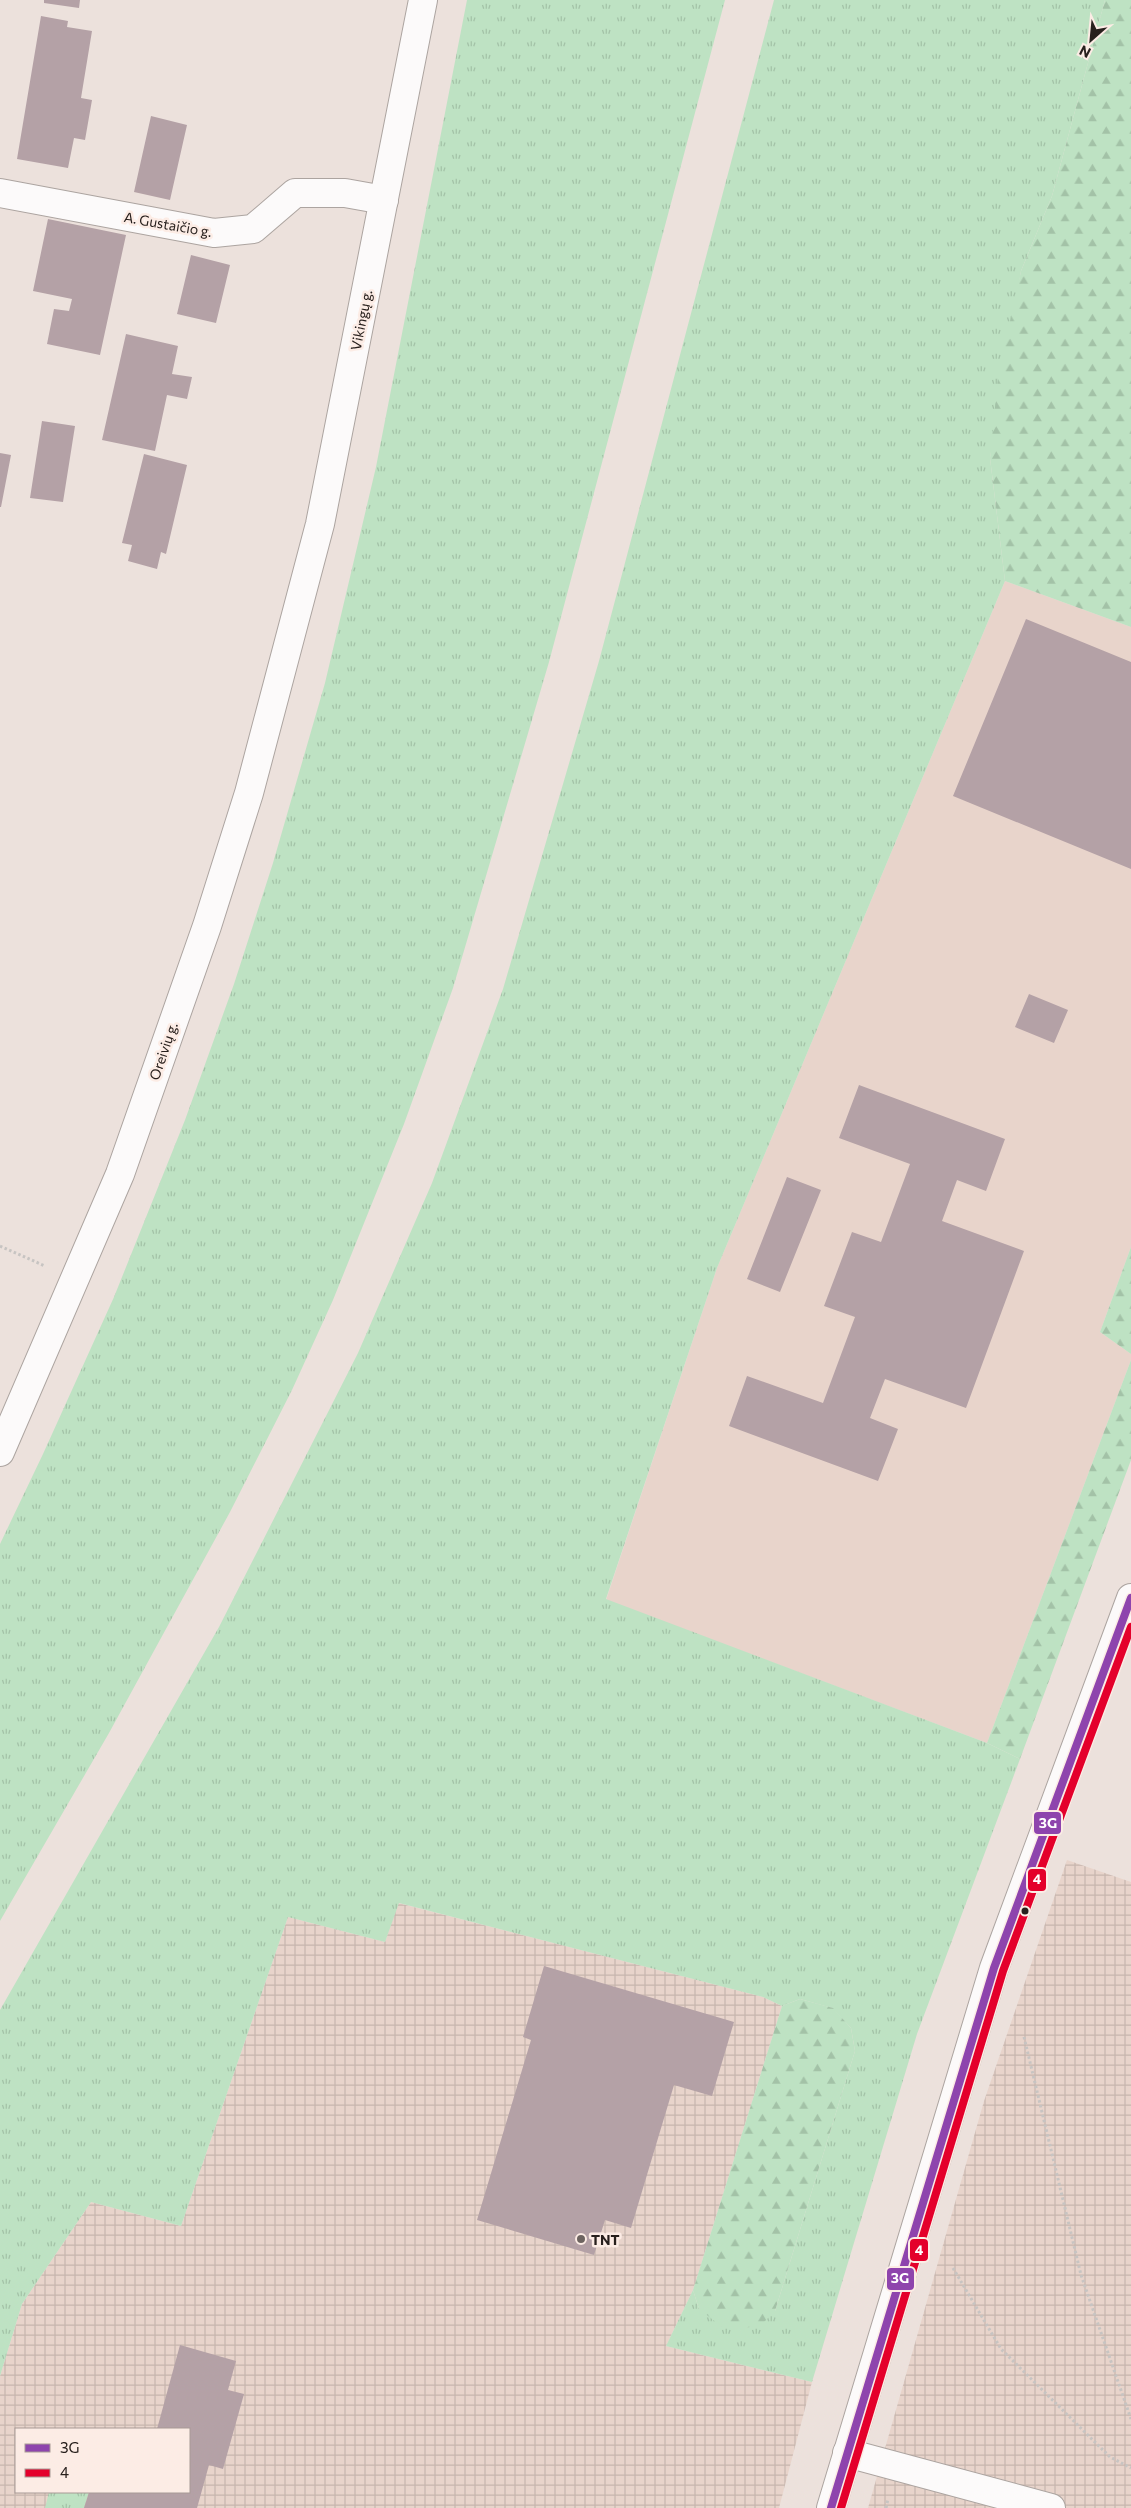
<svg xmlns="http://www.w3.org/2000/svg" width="1131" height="2508" font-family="Commissioner,sans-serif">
  <defs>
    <pattern id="industrial-grid" width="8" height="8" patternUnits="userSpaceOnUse" patternTransform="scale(1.25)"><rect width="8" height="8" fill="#e8d4cb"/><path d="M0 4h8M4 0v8" fill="none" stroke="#c7b6ae"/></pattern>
    <pattern id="grass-tufts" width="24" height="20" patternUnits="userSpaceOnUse" patternTransform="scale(1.25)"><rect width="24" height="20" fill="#bee2c3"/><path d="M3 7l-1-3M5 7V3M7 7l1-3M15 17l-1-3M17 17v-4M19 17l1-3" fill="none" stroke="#a3c2a7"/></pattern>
    <pattern id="forest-firs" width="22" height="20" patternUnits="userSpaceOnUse" patternTransform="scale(1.25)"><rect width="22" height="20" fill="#bee2c3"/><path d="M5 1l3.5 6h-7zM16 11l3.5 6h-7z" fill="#a3c2a7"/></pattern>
  </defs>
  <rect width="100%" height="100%" fill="#ece1dc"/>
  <!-- built -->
  <path fill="#e8d4cb" d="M 1005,581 L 1131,627 L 1131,1247 L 1100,1332 L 1131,1354 L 1131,1360 L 987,1743 L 606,1600 L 717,1268 Z"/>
  <!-- industrial -->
  <path fill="url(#industrial-grid)" fill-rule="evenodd" d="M 1067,1860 L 1131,1882 L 1131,2508 L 868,2508 L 984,2101 Z
    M 398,1903 L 763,1997 L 782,2006 L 693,2290 L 666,2346 L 812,2382 L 779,2508 L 0,2508 L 0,2376 L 22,2304 L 91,2202 L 181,2226 L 288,1917 L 385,1942 ZM 16,2429 L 189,2429 L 189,2492 L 16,2492 Z"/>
  <!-- grass -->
  <path fill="url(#grass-tufts)" d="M 467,0 L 725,0 L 549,662 L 453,988 L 404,1124 L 333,1300 L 292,1390 L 230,1512 L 109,1733 L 0,1921 L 0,1544 L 43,1454 L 114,1297 L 185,1120 L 234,984 L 273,863 L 325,683 L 376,467 Z
    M 774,0 L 1105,0 L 1052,196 L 1021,271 L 990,458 L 1005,581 L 717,1268 L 606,1599 L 987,1743 L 1020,1759 L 917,2034 L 812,2382 L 666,2346 L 693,2290 L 699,2309 L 775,2311 L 855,2051 L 851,2028 L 832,2008 L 800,1999 L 782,2006 L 763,1997 L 399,1903 L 385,1942 L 288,1917 L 181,2226 L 91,2202 L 22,2304 L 0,2376 L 0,2010 L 219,1627 L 358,1353 L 432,1183 L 503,989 L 599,661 Z
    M 49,2492 L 89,2492 L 84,2508 L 45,2508 Z"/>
  <!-- forest -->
  <path fill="url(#forest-firs)" d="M 1105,0 L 1131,0 L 1131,627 L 1005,581 L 990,458 L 998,377 L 1021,271 L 1052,196 Z
    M 1131,1247 L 1131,1354 L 1100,1332 Z
    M 1131,1360 L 1131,1460 L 1020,1759 L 987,1743 Z
    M 800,1999 L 833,2008 L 851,2028 L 855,2051 L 775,2311 L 760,2326 L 733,2329 L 721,2326 L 699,2309 L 693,2290 L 782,2006 Z"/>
  <!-- building -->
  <path fill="#b4a1a6" d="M 44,0 L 80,0 L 79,8 L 44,3 Z
    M 41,16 L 68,21 L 67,27 L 92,31 L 81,98 L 92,100 L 85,140 L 74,138 L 68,168 L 17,159 Z
    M 151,116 L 187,125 L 170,200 L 134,192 Z
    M 48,219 L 126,235 L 100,355 L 47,344 L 54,309 L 69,311 L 72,299 L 33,291 Z
    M 191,255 L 230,265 L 216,323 L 177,314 Z
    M 126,334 L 178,346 L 172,374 L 192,377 L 187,399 L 167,395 L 155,451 L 102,440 Z
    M 42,421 L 75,426 L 63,502 L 30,498 Z
    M 0,453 L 11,455 L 1,507 L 0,507 Z
    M 144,454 L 187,465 L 166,554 L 161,552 L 157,569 L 128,561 L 132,545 L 122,543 Z
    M 1026,619 L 1131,662 L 1131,869 L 953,796 Z
    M 1029,994 L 1068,1010 L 1054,1043 L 1015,1027 Z
    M 859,1085 L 1005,1139 L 986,1191 L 957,1180 L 942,1221 L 1024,1251 L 966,1408 L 885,1379 L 870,1418 L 898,1429 L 878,1481 L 729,1426 L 747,1376 L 823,1403 L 855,1317 L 824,1306 L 852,1232 L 881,1242 L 910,1164 L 839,1138 Z
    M 787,1177 L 821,1190 L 780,1292 L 747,1279 Z
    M 544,1966 L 734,2022 L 712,2096 L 674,2085 L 631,2228 L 605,2220 L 594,2255 L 477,2220 L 531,2040 L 523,2037 Z
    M 180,2345 L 236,2361 L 228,2390 L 244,2394 L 223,2469 L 209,2465 L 197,2508 L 84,2508 L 89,2492 L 189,2492 L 189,2429 L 157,2429 Z"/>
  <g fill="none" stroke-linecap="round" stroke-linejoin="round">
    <!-- street casing -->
    <g stroke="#aca4a0" stroke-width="30">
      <path id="street" d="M 0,193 L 214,233 L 253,229 L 295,193 L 345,193 L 384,200
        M 847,2453 L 1051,2508"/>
    </g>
    <!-- secondary casing -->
    <g stroke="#aca4a0" stroke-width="30">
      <path id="secondary" d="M 831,2508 L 994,1968 L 1131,1598"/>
    </g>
    <!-- primary casing -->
    <g stroke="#aca4a0" stroke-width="30">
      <path id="primary" d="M 0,1452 L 120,1174 L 207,926 L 249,793 L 320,524 L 423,0"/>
    </g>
    <!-- path -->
    <path stroke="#c7c4c2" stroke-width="3" stroke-dasharray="2.5 2.5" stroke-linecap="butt" d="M 0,1246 L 45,1266
      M 1024,2037 L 1081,2275 L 1131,2419
      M 953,2268 L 1001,2349 L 1110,2457 L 1131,2468
      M 886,2508 L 888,2499"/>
    <!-- street -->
    <use href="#street" stroke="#fcfafa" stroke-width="28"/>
    <!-- secondary -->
    <use href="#secondary" stroke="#fcfafa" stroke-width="28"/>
    <!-- primary -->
    <use href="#primary" stroke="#fcfafa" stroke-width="28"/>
    <!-- bus-1 casing -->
    <g stroke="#fcece5" stroke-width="11">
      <path id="bus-1" d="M 831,2508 L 994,1968 L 1131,1598"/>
    </g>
    <!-- bus-2 casing -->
    <g stroke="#fcece5" stroke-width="11">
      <path id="bus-2" d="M 841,2508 L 1003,1971 L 1131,1627"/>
    </g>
    <!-- bus-1 -->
    <use href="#bus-1" stroke="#8e44ad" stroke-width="8"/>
    <!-- bus-2 -->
    <use href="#bus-2" stroke="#e4002b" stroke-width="8"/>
  </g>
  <!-- markers -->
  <circle fill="#28201d" stroke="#fcece5" stroke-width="2" cx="1025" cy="1911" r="4.5"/>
  <circle fill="#6d6460" stroke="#fcece5" stroke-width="2" cx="581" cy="2239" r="5"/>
  <g text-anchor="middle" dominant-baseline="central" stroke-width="5" stroke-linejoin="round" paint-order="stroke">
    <!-- street labels -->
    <g font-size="14" fill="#28201d" stroke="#fcece5">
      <text transform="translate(168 224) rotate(10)">A. Gustaičio g.</text>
      <text transform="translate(361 320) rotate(-79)">Vikingų g.</text>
      <text transform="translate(163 1051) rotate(-71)">Oreivių g.</text>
    </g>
    <!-- poi labels -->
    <g font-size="14" font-weight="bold" fill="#28201d" stroke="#fcece5" text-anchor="start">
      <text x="591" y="2239">TNT</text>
    </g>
  </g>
  <g stroke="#fcece5" stroke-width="2">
    <rect x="1033" y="1811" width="29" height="24" rx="5" fill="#8e44ad"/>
    <rect x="1027" y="1868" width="20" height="24" rx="5" fill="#e4002b"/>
    <rect x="909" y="2238" width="20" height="24" rx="5" fill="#e4002b"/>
    <rect x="886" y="2267" width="29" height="24" rx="5" fill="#8e44ad"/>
  </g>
  <g font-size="14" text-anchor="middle" font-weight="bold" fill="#fff">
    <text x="1048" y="1828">3G</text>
    <text x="1037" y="1884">4</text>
    <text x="919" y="2255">4</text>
    <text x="900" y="2283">3G</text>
  </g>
  <!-- legend -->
  <rect x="15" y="2428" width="175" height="65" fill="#fcece5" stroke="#a79a95"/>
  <rect x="25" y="2444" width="25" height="8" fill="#8e44ad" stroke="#a79a95"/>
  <text x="60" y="2453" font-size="15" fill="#28201d">3G</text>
  <rect x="25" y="2469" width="25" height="8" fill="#e4002b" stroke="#a79a95"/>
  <text x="60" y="2478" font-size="15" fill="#28201d">4</text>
  <!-- north arrow -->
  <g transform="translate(1091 40) rotate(207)" stroke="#fcece5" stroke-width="4" paint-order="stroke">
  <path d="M0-4L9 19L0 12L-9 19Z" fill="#28201d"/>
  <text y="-8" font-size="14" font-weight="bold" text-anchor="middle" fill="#28201d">N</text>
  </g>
</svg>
